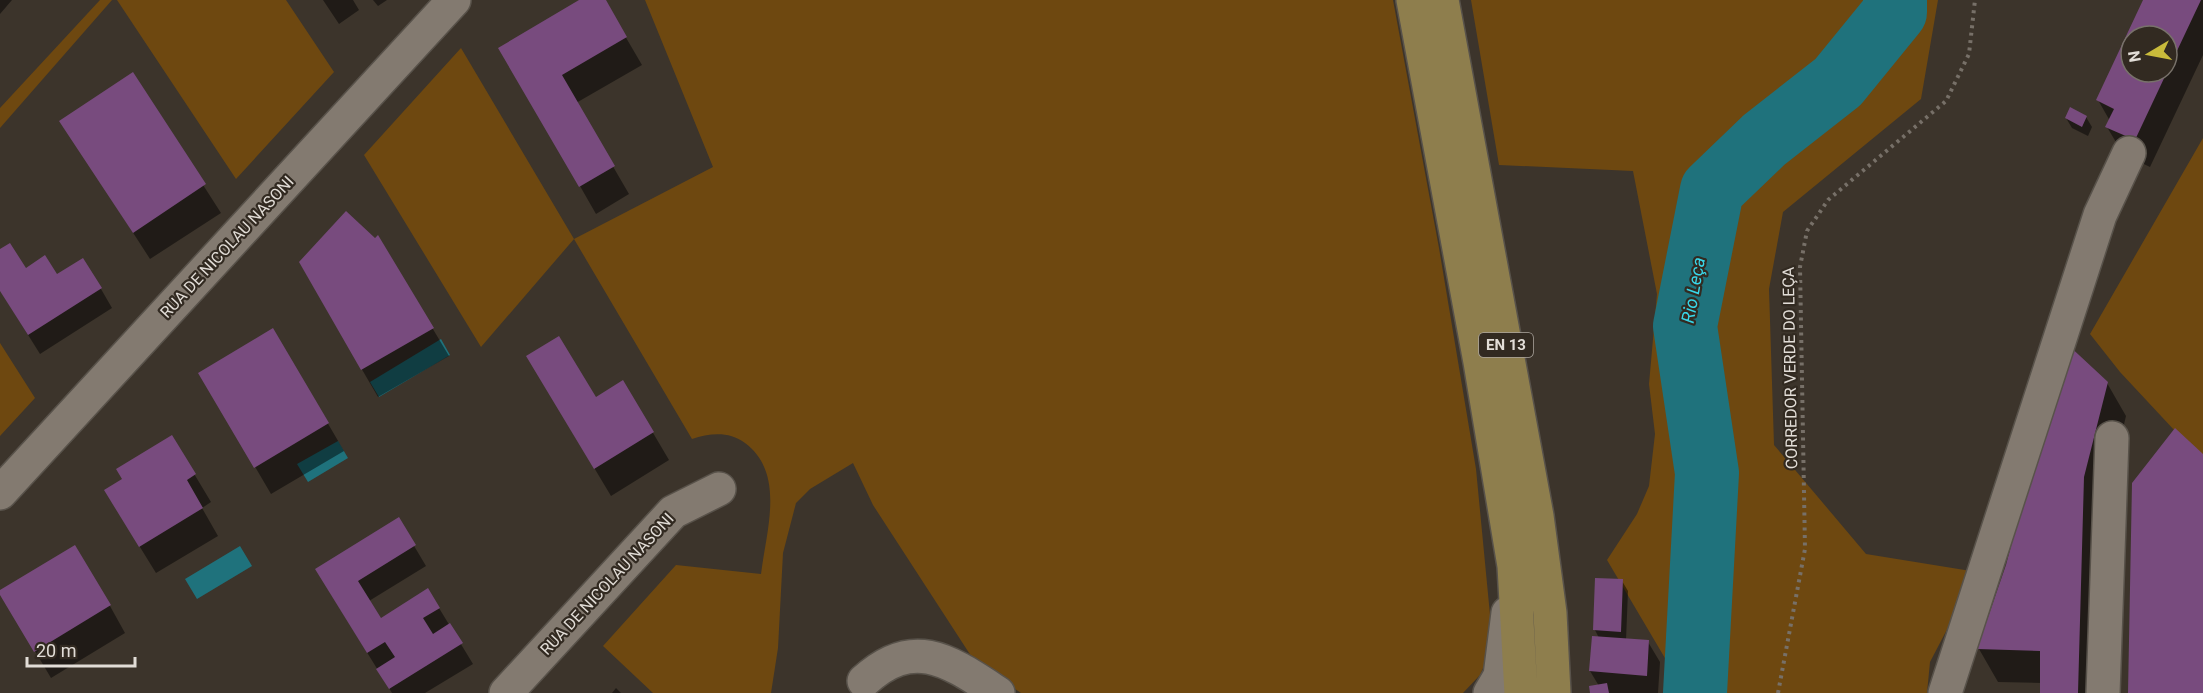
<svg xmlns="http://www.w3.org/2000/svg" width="2203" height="693" font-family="Roboto,sans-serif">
  <rect width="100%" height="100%" fill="#3c342b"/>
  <!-- green -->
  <path fill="#6e4810" d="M 100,0 L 112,0 L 0,128 L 0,108 Z
    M 117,0 L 286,0 L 334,72 L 236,179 Z
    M 645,0 L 1393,0 L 1439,248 L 1476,469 L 1491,625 L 1486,661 L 1480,675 L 1463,693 L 1021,693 L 973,659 L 873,505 L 853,463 L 810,489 L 796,503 L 783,553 L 778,648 L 771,693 L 653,693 L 603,646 L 676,565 L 761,574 C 766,532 786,473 745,443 C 729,431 710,433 692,439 L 574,239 L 481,347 L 364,155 L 461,48 L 574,239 L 713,167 Z
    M 1471,0 L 1938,0 L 1921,99 L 1783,212 L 1769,289 L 1774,445 L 1866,554 L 1977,572 L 1930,662 L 1927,693 L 1671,693 L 1672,670 L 1607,560 L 1637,514 L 1649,486 L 1655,434 L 1649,384 L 1657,294 L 1633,171 L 1499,165 Z
    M 2203,138 L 2203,461 L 2120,372 L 2090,334 Z
    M 0,343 L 35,398 L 0,436 Z"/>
  <!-- water -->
  <path fill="#1f727c" d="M 441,339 L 450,355 L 379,397 L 370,382 Z
    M 338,441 L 348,458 L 308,482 L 297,464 Z
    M 240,546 L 252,566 L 197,599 L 185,579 Z"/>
  <!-- shadow -->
  <path fill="#0007" fill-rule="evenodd" d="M 0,0 L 12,0 L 0,14 Z
    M 323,0 L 353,0 L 359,10 L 339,24 Z
    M 373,0 L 387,0 L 378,6 Z
    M 582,0 L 604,0 L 642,65 L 576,103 L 629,194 L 596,214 L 501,48 Z
    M 2145,0 L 2203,0 L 2203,55 L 2150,167 L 2123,154 L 2107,127 L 2110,121 L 2098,100 ZM 2131,36 L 2167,36 L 2167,72 L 2131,72 Z
    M 132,74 L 221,213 L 150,259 L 61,121 Z
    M 2086,117 L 2092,127 L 2088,136 L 2072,128 L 2066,118 Z
    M 378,237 L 449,356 L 378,397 L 300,263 Z
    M 0,251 L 25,270 L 101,289 L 112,308 L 40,354 L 0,290 Z
    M 273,330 L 344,451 L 271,494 L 200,373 Z
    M 623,382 L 669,460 L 611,496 L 544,384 L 595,399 Z
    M 2107,383 L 2126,416 L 2103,511 L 2097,693 L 2042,693 L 2042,683 L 1998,682 L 1979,649 Z
    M 172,437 L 211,502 L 202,508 L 218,536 L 156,573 L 122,518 L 124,479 Z
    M 398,519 L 426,566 L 369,601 L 380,620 L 439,608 L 473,664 L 425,693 L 392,693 L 328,589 Z
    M 1622,581 L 1628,591 L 1626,640 L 1648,642 L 1660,662 L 1658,693 L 1592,693 L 1599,686 L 1590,671 L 1593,637 L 1599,638 L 1595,630 Z
    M 0,592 L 110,606 L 125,633 L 51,678 Z
    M 616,688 L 621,693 L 612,693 Z"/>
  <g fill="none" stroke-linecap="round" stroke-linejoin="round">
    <!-- river -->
    <path stroke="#1f727c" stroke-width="64" d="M 1695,693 L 1707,473 L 1685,326 L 1712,190 L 1764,140 L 1838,82 L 1895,12 L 1895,0"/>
  </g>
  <!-- building -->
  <path fill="#784b7e" d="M 579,0 L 606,0 L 627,37 L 562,75 L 615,166 L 579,187 L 498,48 Z
    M 2143,0 L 2201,0 L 2167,72 L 2167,36 L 2131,36 L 2131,72 L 2167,72 L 2135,140 L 2105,127 L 2114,109 L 2096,100 Z
    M 133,72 L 206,184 L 133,233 L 59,121 Z
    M 2070,107 L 2087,116 L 2082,127 L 2065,118 Z
    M 346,211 L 375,238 L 378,235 L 434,328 L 361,370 L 299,262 Z
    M 10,243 L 26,268 L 45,255 L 57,274 L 83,258 L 102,288 L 28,335 L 0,291 L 0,249 Z
    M 273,328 L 329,423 L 254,468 L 198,373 Z
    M 559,336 L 596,397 L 623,380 L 654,432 L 594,469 L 526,356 Z
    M 2065,342 L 2108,382 L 2084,477 L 2078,693 L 2040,693 L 2040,651 L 1977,649 L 2006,565 Z
    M 2175,428 L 2203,454 L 2203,693 L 2128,693 L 2132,483 Z
    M 172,435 L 196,474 L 187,480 L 203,508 L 139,547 L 104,490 L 122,479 L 116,469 Z
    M 399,517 L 416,545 L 358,581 L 381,618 L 428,588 L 440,608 L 423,618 L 433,634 L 450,623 L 463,643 L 389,689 L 376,669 L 395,657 L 385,642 L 367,653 L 315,569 Z
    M 75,545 L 111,605 L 34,652 L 0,595 L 0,590 Z
    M 1595,578 L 1623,579 L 1621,632 L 1593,630 Z
    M 1592,636 L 1649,640 L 1647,676 L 1589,671 Z
    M 1607,683 L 1609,693 L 1590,693 L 1589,686 Z"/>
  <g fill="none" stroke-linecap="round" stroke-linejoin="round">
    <!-- minor casing -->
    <g stroke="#58524a" stroke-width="36">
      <path id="minor" d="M 0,493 L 454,0
        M 864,681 C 914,635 949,661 998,693
        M 506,693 L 673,512 L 719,489
        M 1490,693 L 1500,676 L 1508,613
        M 1945,693 L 2100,215 L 2129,153
        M 2103,693 L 2112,438"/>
    </g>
    <!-- major casing -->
    <g stroke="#58524a" stroke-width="36">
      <path id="major" d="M 1413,0 L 1480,362 L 1514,566 L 1521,693
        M 1442,0 L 1537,516 L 1550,613 L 1554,693"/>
    </g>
    <!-- path -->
    <path stroke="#777068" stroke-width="4" stroke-dasharray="3 4.5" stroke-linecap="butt" d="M 1778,693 L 1805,549 L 1800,267 L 1807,231 L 1828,200 L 1946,101 L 1969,54 L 1975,0"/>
    <!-- minor -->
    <use href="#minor" stroke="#837a70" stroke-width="33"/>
    <!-- major -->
    <use href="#major" stroke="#8e7e4d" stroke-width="33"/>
  </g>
  <g text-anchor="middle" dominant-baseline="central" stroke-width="4.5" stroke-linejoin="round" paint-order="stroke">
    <!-- shield labels -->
    <rect fill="#322a21" stroke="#ada7a0" stroke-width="1.5" x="1479" y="333" width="54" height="24" rx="4.5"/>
    <g font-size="15" font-weight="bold" fill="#e2ddd7">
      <text x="1506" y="345">EN 13</text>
    </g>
    <!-- street labels -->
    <g font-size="16" fill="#e2ddd7" stroke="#322a21">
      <text transform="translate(227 247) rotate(-47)">RUA DE NICOLAU NASONI</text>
      <text transform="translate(1790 368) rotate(-91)">CORREDOR VERDE DO LEÇA</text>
      <text transform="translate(607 584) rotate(-47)">RUA DE NICOLAU NASONI</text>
    </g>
    <!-- water labels -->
    <g font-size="18" font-style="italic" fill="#39d7e9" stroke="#322a21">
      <text transform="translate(1693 290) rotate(-80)">Rio Leça</text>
    </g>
  </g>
  <!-- north arrow -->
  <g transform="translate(2149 54) rotate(260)"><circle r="28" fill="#322a21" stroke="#78726a" stroke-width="1.5"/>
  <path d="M0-4.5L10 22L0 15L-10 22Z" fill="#c9bb3b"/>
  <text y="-9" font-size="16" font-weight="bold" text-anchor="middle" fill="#e2ddd7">N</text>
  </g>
  <!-- scale -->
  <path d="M27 657v9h108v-9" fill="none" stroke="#e2ddd7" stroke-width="3"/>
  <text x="36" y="657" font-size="18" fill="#e2ddd7" stroke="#322a21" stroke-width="4.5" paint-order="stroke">20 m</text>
</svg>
